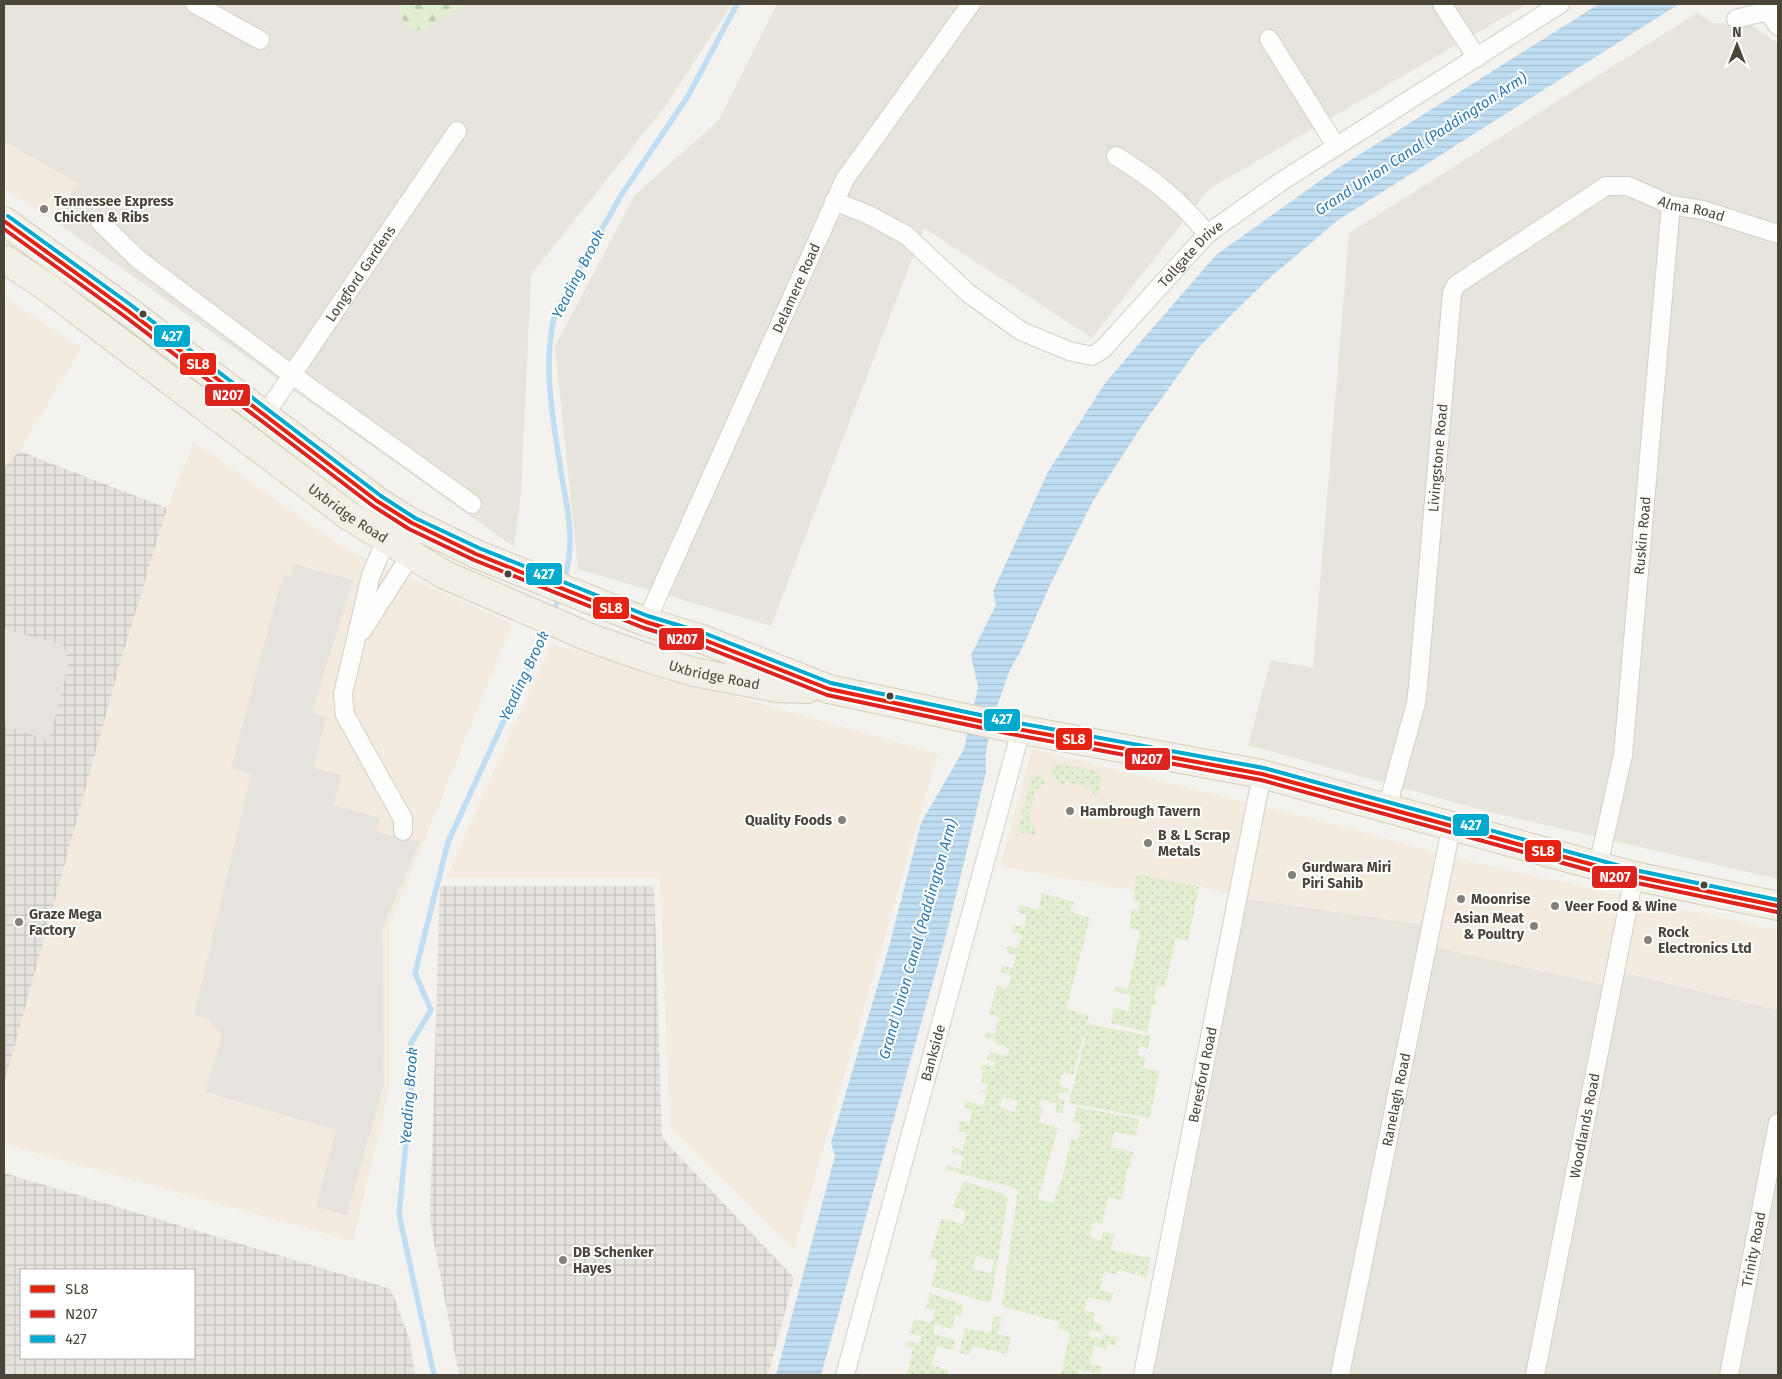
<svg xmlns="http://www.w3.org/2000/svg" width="1782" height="1379" font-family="'Fira Sans',sans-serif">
  <defs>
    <pattern id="industrial-grid" width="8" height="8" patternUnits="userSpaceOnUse" patternTransform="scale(1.25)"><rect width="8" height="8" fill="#e6e2de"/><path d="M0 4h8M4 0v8" fill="none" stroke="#c7c3bf"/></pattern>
    <pattern id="forest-firs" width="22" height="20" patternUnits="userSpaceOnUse" patternTransform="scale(1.25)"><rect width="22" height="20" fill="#e1eecf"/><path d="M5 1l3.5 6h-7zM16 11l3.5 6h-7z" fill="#c3cdb2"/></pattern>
    <pattern id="garden-dots" width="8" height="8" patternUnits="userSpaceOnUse" patternTransform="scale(1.25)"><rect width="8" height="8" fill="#e1eecf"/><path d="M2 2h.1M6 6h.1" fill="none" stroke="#c3cdb2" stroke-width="1.8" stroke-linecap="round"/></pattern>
    <pattern id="water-rules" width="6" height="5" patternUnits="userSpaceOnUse" patternTransform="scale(1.25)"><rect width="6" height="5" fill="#c0ddf1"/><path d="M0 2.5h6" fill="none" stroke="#a6bfcf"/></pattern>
  </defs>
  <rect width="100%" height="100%" fill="#f4f2ee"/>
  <!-- residential -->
  <path fill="#e7e4dc" d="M 4,4 L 732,4 L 666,105 L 531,275 L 521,493 L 514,547 L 55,221 L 77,183 L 4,141 Z
    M 777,4 L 1527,4 L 1209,189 L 1092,338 L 924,228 L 771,626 L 578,569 L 555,346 L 635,195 L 719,120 Z
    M 1697,13 L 1713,23 L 1749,24 L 1778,43 L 1778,879 L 1489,812 L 1248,745 L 1271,660 L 1313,668 L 1349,233 Z
    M 1240,898 L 1427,925 L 1778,1010 L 1778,1375 L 1146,1375 Z"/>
  <!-- commercial -->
  <path fill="#f3ebdf" d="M 4,141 L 77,183 L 55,221 L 4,189 Z
    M 4,297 L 81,348 L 19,451 L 4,468 Z
    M 194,442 L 343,548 L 512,624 L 389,928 L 389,1091 L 353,1241 L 4,1144 L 4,1084 L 121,660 L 167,508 Z
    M 551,644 L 938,754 L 794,1249 L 670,1128 L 660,878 L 446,878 Z
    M 1032,749 L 1290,813 L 1480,864 L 1778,930 L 1778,1010 L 1620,971 L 1616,988 L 1425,945 L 1427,925 L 1240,898 L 1193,884 L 1189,901 L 1000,866 Z"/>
  <!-- industrial -->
  <path fill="url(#industrial-grid)" fill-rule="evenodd" d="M 19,451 L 167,508 L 121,660 L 4,1084 L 4,468 Z
    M 440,886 L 654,886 L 662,1138 L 794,1278 L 768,1375 L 459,1375 L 430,1220 Z
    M 4,1173 L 391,1289 L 410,1341 L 415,1375 L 4,1375 ZM 21,1270 L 194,1270 L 194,1358 L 21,1358 Z"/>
  <!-- forest -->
  <path fill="url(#forest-firs)" d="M 399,4 L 463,4 C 456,13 450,12 440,17 C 436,20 433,25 428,27 C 411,36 399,20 399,4 Z"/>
  <!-- garden -->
  <path fill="url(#garden-dots)" fill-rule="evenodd" d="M 1054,763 L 1097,771 L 1096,774 L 1102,776 L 1098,796 L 1094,797 L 1091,788 L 1066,782 L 1061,785 L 1052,772 Z
    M 1032,775 L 1043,778 L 1046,783 L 1035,790 L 1029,818 L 1038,835 L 1018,832 Z
    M 1137,874 L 1199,887 L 1188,940 L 1176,938 L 1165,987 L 1157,986 L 1154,1000 L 1157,1001 L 1156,1005 L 1152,1005 L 1147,1032 L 1111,1023 L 1114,1008 L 1128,1011 L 1131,995 L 1114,991 L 1115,987 L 1128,989 L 1140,931 L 1129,928 L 1132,909 L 1138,910 L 1140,902 L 1133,901 Z
    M 1042,893 L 1074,902 L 1071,912 L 1090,918 L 1066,1009 L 1089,1016 L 1087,1024 L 1150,1036 L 1148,1049 L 1139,1046 L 1137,1055 L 1146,1057 L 1144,1068 L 1159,1071 L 1150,1118 L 1069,1103 L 1085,1039 L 1083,1038 L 1073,1075 L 1063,1072 L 1059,1086 L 1069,1089 L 1067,1094 L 1060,1092 L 1058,1098 L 1065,1101 L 1062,1114 L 1055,1112 L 1057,1104 L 1041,1099 L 1039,1107 L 1043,1108 L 1039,1122 L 1058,1128 L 1038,1199 L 1053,1203 L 1064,1171 L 1071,1139 L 1078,1140 L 1081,1124 L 1073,1122 L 1077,1107 L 1139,1119 L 1136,1136 L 1114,1132 L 1111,1147 L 1133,1152 L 1130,1167 L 1128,1167 L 1121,1200 L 1108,1197 L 1102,1224 L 1093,1222 L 1089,1237 L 1101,1240 L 1103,1232 L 1114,1234 L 1111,1250 L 1150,1258 L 1146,1278 L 1143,1276 L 1119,1270 L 1117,1274 L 1104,1272 L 1100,1290 L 1113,1293 L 1111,1302 L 1088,1297 L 1084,1310 L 1095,1313 L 1093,1322 L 1103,1325 L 1101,1333 L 1090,1330 L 1089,1336 L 1102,1339 L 1104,1334 L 1117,1337 L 1116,1346 L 1107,1344 L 1106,1349 L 1094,1346 L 1090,1364 L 1102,1367 L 1100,1374 L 1080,1370 L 1078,1375 L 1061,1375 L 1070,1332 L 1058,1329 L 1059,1322 L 1002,1306 L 1018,1189 L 947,1170 L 948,1165 L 960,1169 L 964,1156 L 952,1152 L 953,1147 L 962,1150 L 967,1133 L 958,1131 L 960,1121 L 969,1124 L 973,1110 L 964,1107 L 966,1101 L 983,1106 L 987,1093 L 979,1090 L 986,1091 L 988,1085 L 981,1082 L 984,1069 L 981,1068 L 982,1064 L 993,1067 L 994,1062 L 987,1059 L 990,1052 L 1007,1056 L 1009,1048 L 994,1043 L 995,1039 L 985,1037 L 986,1032 L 995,1034 L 999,1017 L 989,1014 L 997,986 L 1007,989 L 1011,976 L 1001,972 L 1003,966 L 1013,968 L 1016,955 L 1006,952 L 1008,946 L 1018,948 L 1022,935 L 1012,932 L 1014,925 L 1024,928 L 1027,915 L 1018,912 L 1019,905 L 1038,910 ZM 1003,1097 L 1018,1101 L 1015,1112 L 1000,1107 Z
    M 964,1181 L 1004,1194 L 1008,1199 L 991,1300 L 987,1302 L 931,1286 L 938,1260 L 930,1258 L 941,1219 L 963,1224 L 966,1211 L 953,1207 ZM 976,1256 L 994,1260 L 991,1273 L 973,1269 Z
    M 930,1293 L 963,1305 L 961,1316 L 955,1315 L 952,1329 L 935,1324 L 933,1333 L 956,1341 L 953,1350 L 937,1346 L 931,1365 L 948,1370 L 949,1375 L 907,1375 L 913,1348 L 906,1346 L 907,1341 L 919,1344 L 921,1336 L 910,1333 L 914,1319 L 931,1323 L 935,1310 L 926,1307 Z
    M 994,1316 L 1002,1317 L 998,1334 L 1011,1337 L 1007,1354 L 972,1346 L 969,1355 L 959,1352 L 965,1328 L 990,1333 Z"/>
  <!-- parking -->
  <path fill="#e6e3df" d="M 294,564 L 353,580 L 312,712 L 326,718 L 313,768 L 342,775 L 333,805 L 380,818 L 376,832 L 420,841 L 382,929 L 384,1084 L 347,1215 L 316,1207 L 336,1130 L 205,1092 L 222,1035 L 208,1019 L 194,1015 L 251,774 L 231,768 L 283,574 L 291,577 Z
    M 4,629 L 63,645 L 69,663 L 49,741 L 4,725 Z"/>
  <!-- water -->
  <path fill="url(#water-rules)" d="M 1599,4 L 1679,4 L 1338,220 L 1266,281 L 1199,347 L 1145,421 L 1093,501 L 1050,585 L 1019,655 C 1007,667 989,733 986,753 C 985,759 986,766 986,772 L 947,932 L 821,1375 L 776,1375 L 835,1156 L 831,1143 L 887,954 L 921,823 L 964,749 L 978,687 L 971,655 L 996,605 L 993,591 L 1048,472 L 1105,383 L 1216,255 L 1335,170 Z"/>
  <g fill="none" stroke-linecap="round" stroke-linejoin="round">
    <!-- stream -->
    <path stroke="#c0ddf1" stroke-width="5.5" d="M 564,581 C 576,539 568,514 561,472 C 553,419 542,366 555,313 L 620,197 L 688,96 L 737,4
      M 553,614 L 560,594
      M 434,1375 L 399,1214 L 411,1092 L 411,1043 L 431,1010 L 415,973 L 448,842 L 547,627"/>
    <!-- street casing -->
    <g stroke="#d2d0cb" stroke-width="20">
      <g id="street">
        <path d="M 195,4 L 260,40"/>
        <path d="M 1442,4 L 1477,58"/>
        <path d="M 1770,4 L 1767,11 L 1778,26"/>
        <path d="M 1736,19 L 1767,11"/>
        <path d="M 1269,39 L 1336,146"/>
        <path d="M 1116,156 C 1152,178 1181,201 1207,234"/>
        <path id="s1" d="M 834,201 L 869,215 L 906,235 L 968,293 L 1021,331 L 1069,351 L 1092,356 L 1103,349 L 1207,234 L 1282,181 L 1560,4"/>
        <path d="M 100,222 L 138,259 L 291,374 L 472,504"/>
        <path id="s2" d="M 264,416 L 457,131"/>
        <path d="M 395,534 L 386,540 L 371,575 L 343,694 L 345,715 L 403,819 L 403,831"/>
        <path id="s3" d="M 646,622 L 845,179 L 971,4"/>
        <path d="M 362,631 L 410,556 L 411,544"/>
        <path id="s4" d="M 1387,808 L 1416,703 L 1418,686 L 1452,293 L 1456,285 L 1606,186 L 1628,186 L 1671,205 L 1703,210 L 1778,234"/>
        <path id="s5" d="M 1598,866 L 1623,755 L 1671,205"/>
        <path id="s6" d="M 845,1375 L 1021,730"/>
        <path id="s7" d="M 1143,1375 L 1262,774"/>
        <path id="s8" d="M 1340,1375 L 1452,824"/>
        <path id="s9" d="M 1535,1375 L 1634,876"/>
        <path id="s10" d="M 1729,1375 L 1778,1123"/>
      </g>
    </g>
    <!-- primary casing -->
    <g stroke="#d6cebb" stroke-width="30">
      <g id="primary">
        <path d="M 4,221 L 127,310 L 377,501 L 412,523 L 476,554 L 646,622 L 702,639 L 829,689 L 1012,728 L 1262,774 L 1634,876 L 1778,906"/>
        <path id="s11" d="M 4,259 L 44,285 L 349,516 L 443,574 L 593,639 L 651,659 L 694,672 L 777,688 L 807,689"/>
      </g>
    </g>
    <!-- street -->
    <use href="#street" stroke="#fdfdfc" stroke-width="18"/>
    <!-- primary -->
    <use href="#primary" stroke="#f2efe6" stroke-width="28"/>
    <!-- bus-1 casing -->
    <g stroke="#fff" stroke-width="8">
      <path id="bus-1" d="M 4,221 L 127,310 L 377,501 L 412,523 L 476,554 L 646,622 L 702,639 L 829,689 L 1012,728 L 1262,774 L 1634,876 L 1778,906"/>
    </g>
    <!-- bus-2 casing -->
    <g stroke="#fff" stroke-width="8">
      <path id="bus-2" d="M 4,229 L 123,315 L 373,506 L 409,529 L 474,560 L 644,628 L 700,645 L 827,695 L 1011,734 L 1261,780 L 1632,882 L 1777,912"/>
    </g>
    <!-- bus-3 casing -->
    <g stroke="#fff" stroke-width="8">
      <path id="bus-3" d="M 8,216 L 131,305 L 381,496 L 415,518 L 479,548 L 648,616 L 704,633 L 831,683 L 1013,722 L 1264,768 L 1635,870 L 1778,900"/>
    </g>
    <!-- bus-1 -->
    <use href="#bus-1" stroke="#e42313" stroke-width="4"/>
    <!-- bus-2 -->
    <use href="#bus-2" stroke="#dc241f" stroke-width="4"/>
    <!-- bus-3 -->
    <use href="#bus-3" stroke="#00a9ce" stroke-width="4"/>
  </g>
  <!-- markers -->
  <g fill="#868178" stroke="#fff" stroke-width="2">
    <circle cx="44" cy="209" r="5"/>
    <circle cx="1070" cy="811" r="5"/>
    <circle cx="842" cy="820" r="5"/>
    <circle cx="1148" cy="843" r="5"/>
    <circle cx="1292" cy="875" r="5"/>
    <circle cx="1461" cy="899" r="5"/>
    <circle cx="1555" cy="906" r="5"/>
    <circle cx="19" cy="922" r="5"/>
    <circle cx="1534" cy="926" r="5"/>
    <circle cx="1648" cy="940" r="5"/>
    <circle cx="563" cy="1260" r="5"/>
  </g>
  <g fill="#4b4439" stroke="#fff" stroke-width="2">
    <circle cx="143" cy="314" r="4.5"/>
    <circle cx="508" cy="574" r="4.5"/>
    <circle cx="890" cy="696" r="4.5"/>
    <circle cx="1704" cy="885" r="4.5"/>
  </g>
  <g text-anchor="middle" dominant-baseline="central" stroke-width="4" stroke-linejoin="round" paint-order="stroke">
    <!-- poi labels -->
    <g font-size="14" font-weight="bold" fill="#4b4439" stroke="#fff" text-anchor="start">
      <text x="54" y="201">Tennessee Express<tspan x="54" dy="16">Chicken &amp; Ribs</tspan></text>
      <text x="1080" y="811">Hambrough Tavern</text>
      <text x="832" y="820" text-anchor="end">Quality Foods</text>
      <text x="1158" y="835">B &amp; L Scrap<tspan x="1158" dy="16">Metals</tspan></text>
      <text x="1302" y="867">Gurdwara Miri<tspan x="1302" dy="16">Piri Sahib</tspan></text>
      <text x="1471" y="899">Moonrise</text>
      <text x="1565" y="906">Veer Food &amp; Wine</text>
      <text x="29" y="914">Graze Mega<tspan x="29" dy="16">Factory</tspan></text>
      <text x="1524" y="918" text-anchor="end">Asian Meat<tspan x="1524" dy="16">&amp; Poultry</tspan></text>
      <text x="1658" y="932">Rock<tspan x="1658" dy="16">Electronics Ltd</tspan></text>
      <text x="573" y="1252">DB Schenker<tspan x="573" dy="16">Hayes</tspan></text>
    </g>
    <!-- street labels -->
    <g font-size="14" fill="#4b4439" stroke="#fff">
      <text stroke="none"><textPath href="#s4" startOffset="799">Alma Road</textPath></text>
      <text stroke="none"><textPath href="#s1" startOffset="448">Tollgate Drive</textPath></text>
      <text stroke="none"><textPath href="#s2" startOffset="172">Longford Gardens</textPath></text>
      <text stroke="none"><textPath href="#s3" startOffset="366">Delamere Road</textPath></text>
      <text stroke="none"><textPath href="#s4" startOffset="355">Livingstone Road</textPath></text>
      <text stroke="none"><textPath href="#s11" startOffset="428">Uxbridge Road</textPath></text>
      <text stroke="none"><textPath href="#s5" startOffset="334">Ruskin Road</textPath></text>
      <text stroke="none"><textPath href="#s11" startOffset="831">Uxbridge Road</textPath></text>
      <text stroke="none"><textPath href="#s6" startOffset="334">Bankside</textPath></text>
      <text stroke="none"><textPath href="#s7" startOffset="306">Beresford Road</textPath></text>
      <text stroke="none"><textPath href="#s8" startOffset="281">Ranelagh Road</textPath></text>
      <text stroke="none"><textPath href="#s9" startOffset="254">Woodlands Road</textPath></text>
      <text stroke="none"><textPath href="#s10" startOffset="128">Trinity Road</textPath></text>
    </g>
    <!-- water labels -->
    <g font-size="15" font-style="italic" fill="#2e7ab2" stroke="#fff">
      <text transform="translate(1421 144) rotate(-33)">Grand Union Canal (Paddington Arm)</text>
      <text transform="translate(578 274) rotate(-63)">Yeading Brook</text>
      <text transform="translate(524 676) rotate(-65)">Yeading Brook</text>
      <text transform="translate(918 939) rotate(-74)">Grand Union Canal (Paddington Arm)</text>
      <text transform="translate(409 1096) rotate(-86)">Yeading Brook</text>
    </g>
  </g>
  <g stroke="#fff" stroke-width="2">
    <rect x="153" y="324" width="38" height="24" rx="5" fill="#00a9ce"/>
    <rect x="179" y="352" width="38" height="24" rx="5" fill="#e42313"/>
    <rect x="204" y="383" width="47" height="24" rx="5" fill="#dc241f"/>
    <rect x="525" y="562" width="38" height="24" rx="5" fill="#00a9ce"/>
    <rect x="592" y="596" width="38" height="24" rx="5" fill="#e42313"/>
    <rect x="658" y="627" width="47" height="24" rx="5" fill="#dc241f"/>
    <rect x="983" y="708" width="38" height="24" rx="5" fill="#00a9ce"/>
    <rect x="1055" y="727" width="38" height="24" rx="5" fill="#e42313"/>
    <rect x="1124" y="747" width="47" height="24" rx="5" fill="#dc241f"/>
    <rect x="1452" y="813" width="38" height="24" rx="5" fill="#00a9ce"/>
    <rect x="1524" y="839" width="38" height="24" rx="5" fill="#e42313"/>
    <rect x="1591" y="865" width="47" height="24" rx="5" fill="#dc241f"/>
  </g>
  <g font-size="14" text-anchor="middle" font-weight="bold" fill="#fff">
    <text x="172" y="341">427</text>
    <text x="198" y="369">SL8</text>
    <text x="228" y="400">N207</text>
    <text x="544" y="579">427</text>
    <text x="611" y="613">SL8</text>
    <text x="682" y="644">N207</text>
    <text x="1002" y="724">427</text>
    <text x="1074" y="744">SL8</text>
    <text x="1147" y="764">N207</text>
    <text x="1471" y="830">427</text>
    <text x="1543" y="856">SL8</text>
    <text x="1615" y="882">N207</text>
  </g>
  <!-- border -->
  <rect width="1782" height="1379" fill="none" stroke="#4b4439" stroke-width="10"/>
  <!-- legend -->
  <rect x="20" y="1269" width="175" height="90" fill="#ffffff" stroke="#b7b4b0"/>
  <rect x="30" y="1285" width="25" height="8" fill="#e42313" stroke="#b7b4b0"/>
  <text x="65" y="1294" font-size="15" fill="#4b4439">SL8</text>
  <rect x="30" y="1310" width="25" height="8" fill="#dc241f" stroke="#b7b4b0"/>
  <text x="65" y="1319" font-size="15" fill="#4b4439">N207</text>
  <rect x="30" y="1335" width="25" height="8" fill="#00a9ce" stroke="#b7b4b0"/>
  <text x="65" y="1344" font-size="15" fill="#4b4439">427</text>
  <!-- north arrow -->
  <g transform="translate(1737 45)" stroke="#ffffff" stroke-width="4" paint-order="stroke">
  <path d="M0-4L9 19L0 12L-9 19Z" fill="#4b4439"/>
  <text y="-8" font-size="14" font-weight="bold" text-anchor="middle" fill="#4b4439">N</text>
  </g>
</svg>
